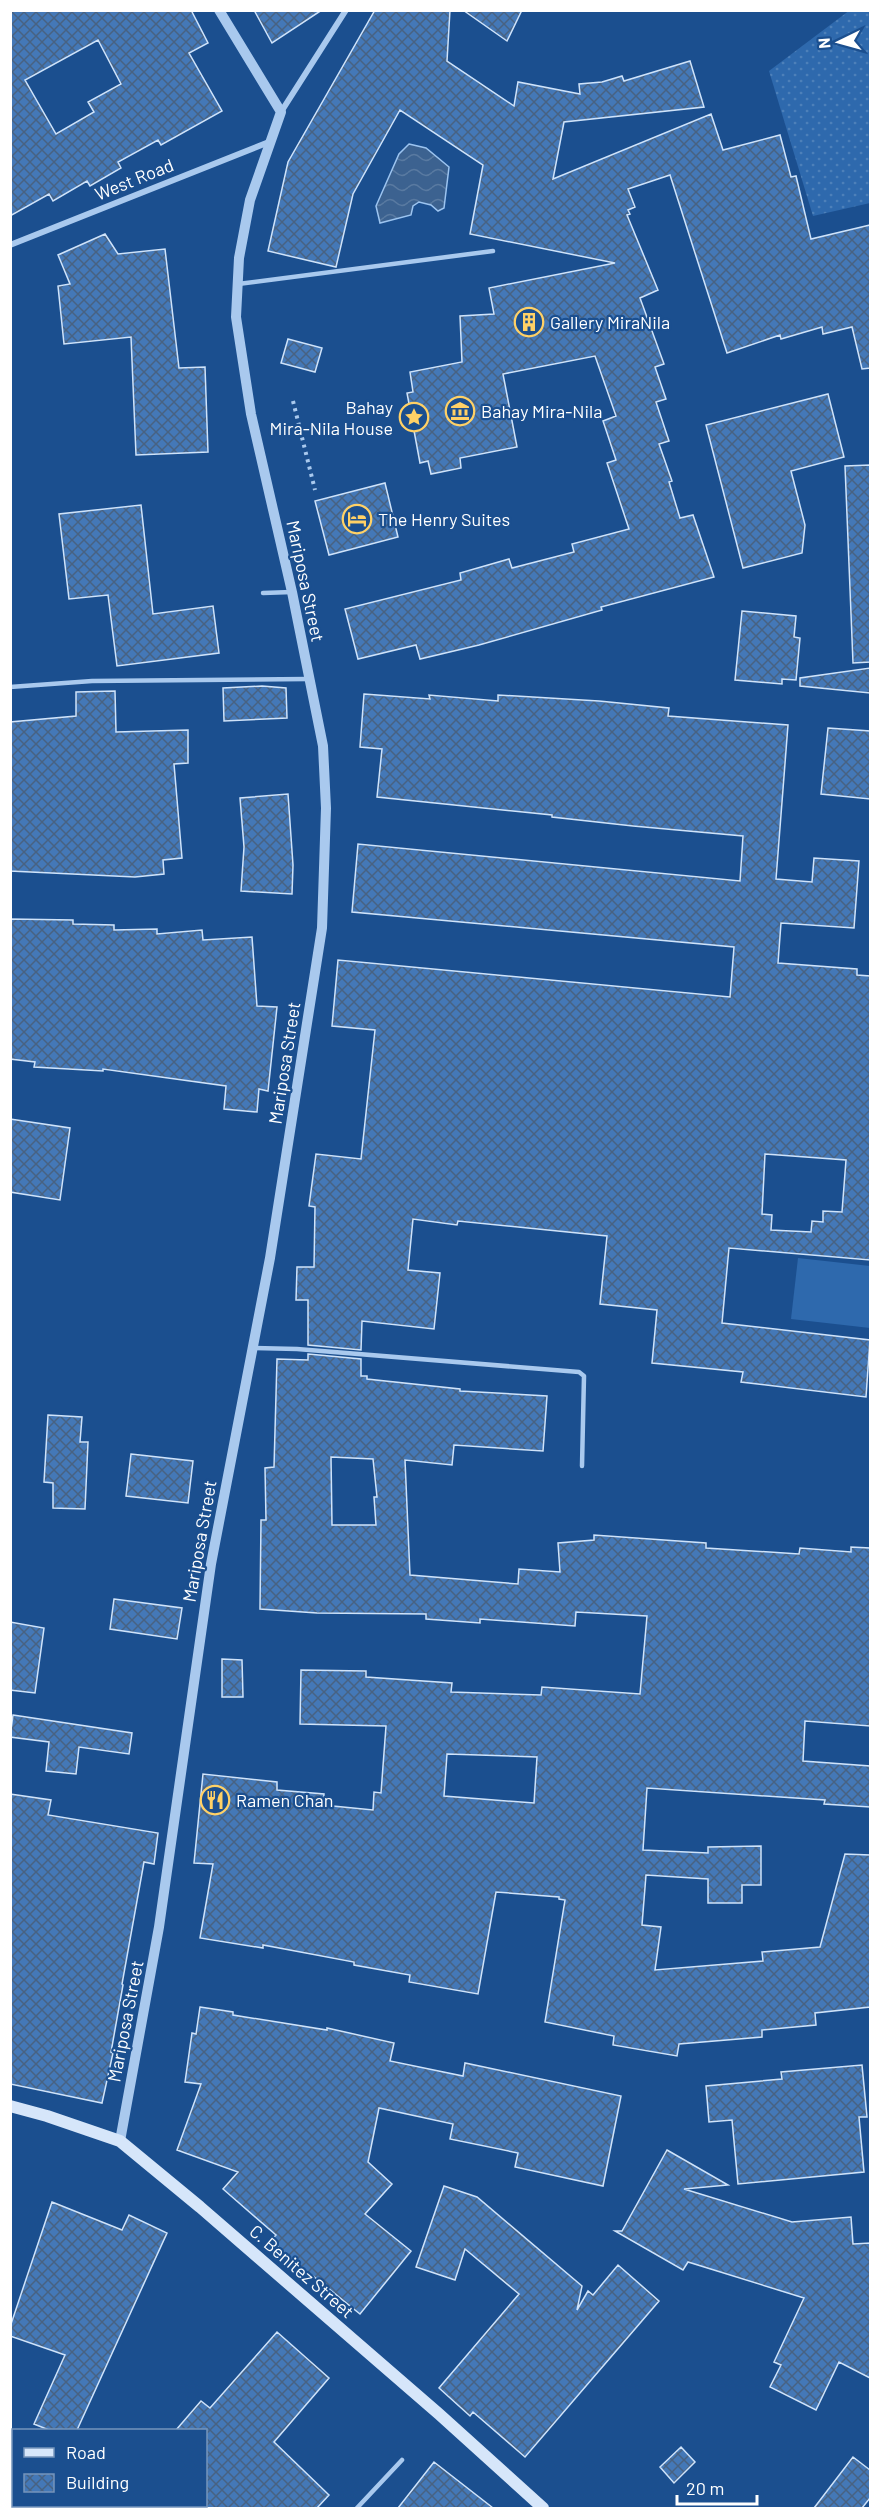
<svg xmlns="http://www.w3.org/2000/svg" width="881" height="2519" font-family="Barlow,sans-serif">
  <defs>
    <pattern id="grass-dots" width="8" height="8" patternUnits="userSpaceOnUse" patternTransform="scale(1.5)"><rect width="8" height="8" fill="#2e69ad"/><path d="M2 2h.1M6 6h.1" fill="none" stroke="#4d80b9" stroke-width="1.8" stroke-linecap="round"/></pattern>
    <pattern id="water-waves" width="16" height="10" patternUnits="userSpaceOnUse" patternTransform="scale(1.5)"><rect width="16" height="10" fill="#3c6290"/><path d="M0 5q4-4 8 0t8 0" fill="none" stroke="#597aa1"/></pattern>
    <pattern id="building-cross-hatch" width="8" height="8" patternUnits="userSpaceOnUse" patternTransform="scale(1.5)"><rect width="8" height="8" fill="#4478b7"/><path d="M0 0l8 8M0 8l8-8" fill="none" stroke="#486282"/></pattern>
  </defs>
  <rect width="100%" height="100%" fill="#1b4f8f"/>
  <!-- grass -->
  <path fill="url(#grass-dots)" d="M 850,10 L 870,11 L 870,203 L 813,216 L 769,71 Z"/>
  <!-- garden -->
  <path fill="#2e69ad" d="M 798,1258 L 870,1266 L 870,1328 L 791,1319 Z"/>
  <!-- water -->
  <path fill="url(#water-waves)" stroke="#9cc4f0" stroke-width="1.5" d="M 409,144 L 426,148 L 449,167 L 444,208 L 438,211 L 431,205 L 419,202 L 413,206 L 411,215 L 380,223 L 376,206 L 399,154 Z"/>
  <!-- building -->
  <path fill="url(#building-cross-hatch)" stroke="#cfe3fa" stroke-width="1.5" fill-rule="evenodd" d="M 10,10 L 191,10 L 208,43 L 189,53 L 222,111 L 161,145 L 158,140 L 118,162 L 121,168 L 90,186 L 87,181 L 53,201 L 49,194 L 10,216 ZM 98,40 L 121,84 L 88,102 L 94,112 L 56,134 L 25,80 Z
    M 254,10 L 322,10 L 272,43 Z
    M 375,10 L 450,10 L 447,61 L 514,106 L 518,82 L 580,94 L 579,84 L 602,82 L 622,76 L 624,81 L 690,61 L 704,107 L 564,122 L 553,179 L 711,114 L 723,150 L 780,135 L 791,177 L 796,176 L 811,239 L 870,225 L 870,368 L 862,369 L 852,327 L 823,334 L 822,327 L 781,339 L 780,335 L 727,353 L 670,175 L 628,189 L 635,207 L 628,210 L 630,214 L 627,215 L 658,290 L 640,298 L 664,364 L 655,367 L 666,399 L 656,402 L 669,441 L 659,444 L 672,481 L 669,482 L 680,518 L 693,515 L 714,577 L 601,607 L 602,610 L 479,645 L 420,659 L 416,645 L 358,659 L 345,609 L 461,580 L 460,573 L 509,559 L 512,568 L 574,552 L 572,544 L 629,529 L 607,463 L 616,460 L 603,421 L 616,416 L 595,356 L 503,374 L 517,447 L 460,458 L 461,468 L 431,474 L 428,461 L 420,463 L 407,393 L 413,392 L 410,372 L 462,362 L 460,316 L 494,314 L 489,288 L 615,263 L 470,234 L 483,165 L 400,110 L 353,194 L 336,267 L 268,251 L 288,162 Z
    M 463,10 L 522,10 L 507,41 Z
    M 105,234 L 118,254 L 165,249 L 179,368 L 205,367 L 208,452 L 136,455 L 131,337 L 64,344 L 58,286 L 70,284 L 58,255 Z
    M 288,339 L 322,348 L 315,372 L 281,363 Z
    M 828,394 L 844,457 L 791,471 L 805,525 L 802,553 L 743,568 L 706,425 Z
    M 870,465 L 870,662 L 853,663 L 845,466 Z
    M 385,483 L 398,537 L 329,555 L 315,501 Z
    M 141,505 L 153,614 L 213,606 L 219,653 L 117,666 L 108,595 L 69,599 L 59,514 Z
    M 742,611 L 796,616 L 794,637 L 800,638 L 796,680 L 782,679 L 782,684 L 735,680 Z
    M 870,668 L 870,693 L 800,686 L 800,678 Z
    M 262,686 L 286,688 L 287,718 L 224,721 L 223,688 Z
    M 115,691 L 116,732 L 188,730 L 188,763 L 174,764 L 182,858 L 163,860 L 164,874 L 135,877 L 10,871 L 10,722 L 76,716 L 76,692 Z
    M 364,694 L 430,699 L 429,695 L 498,701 L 498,695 L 599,701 L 669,708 L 668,716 L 788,725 L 776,879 L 812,882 L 814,858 L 859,861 L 854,928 L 781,923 L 778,963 L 857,969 L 857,975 L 870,976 L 870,1260 L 729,1248 L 722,1323 L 870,1340 L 866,1397 L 741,1382 L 743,1372 L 652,1363 L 657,1310 L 600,1304 L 607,1236 L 458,1221 L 457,1225 L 413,1219 L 408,1270 L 440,1273 L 434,1329 L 362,1321 L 361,1350 L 308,1345 L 308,1300 L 296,1300 L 297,1267 L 314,1267 L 315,1207 L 309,1206 L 316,1154 L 361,1159 L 375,1030 L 332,1026 L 338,960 L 730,997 L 734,947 L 352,912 L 358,844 L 740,881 L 743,836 L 633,826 L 552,817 L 552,815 L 377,797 L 382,749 L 360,747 ZM 765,1154 L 846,1160 L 842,1212 L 823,1211 L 823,1222 L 812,1221 L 811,1232 L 771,1230 L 772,1215 L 762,1214 Z
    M 828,728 L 870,731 L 870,799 L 821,794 Z
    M 288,794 L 293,865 L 292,894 L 241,891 L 244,847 L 240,798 Z
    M 10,919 L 73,920 L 73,924 L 114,925 L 114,930 L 157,929 L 157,934 L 202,930 L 203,940 L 252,937 L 257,1006 L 277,1007 L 268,1091 L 259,1089 L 257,1112 L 224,1109 L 226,1086 L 103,1069 L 103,1071 L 34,1067 L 35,1062 L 10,1059 Z
    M 10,1119 L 70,1128 L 60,1200 L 10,1192 Z
    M 308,1354 L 361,1359 L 361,1376 L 367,1376 L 367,1379 L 460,1389 L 460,1391 L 547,1396 L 543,1451 L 454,1445 L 452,1465 L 405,1460 L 410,1575 L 518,1584 L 519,1569 L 560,1572 L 558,1543 L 594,1540 L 594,1535 L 706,1543 L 706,1548 L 799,1554 L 800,1548 L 851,1552 L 851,1547 L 870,1548 L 870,1726 L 805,1721 L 803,1761 L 870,1766 L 870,1807 L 824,1804 L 825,1800 L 647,1788 L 643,1850 L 708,1853 L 708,1847 L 761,1846 L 761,1885 L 742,1885 L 742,1903 L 708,1903 L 708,1879 L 646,1875 L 642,1925 L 661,1927 L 655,1970 L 763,1961 L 762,1952 L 820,1947 L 845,1854 L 870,1855 L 870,2007 L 815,2013 L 816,2025 L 762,2030 L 762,2037 L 679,2044 L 677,2056 L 613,2045 L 614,2036 L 545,2022 L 565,1900 L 559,1899 L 559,1897 L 496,1892 L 478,1994 L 409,1982 L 410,1975 L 354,1965 L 354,1962 L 263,1945 L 263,1948 L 200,1938 L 213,1864 L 194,1863 L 203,1774 L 277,1782 L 277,1790 L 324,1794 L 323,1805 L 373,1810 L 374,1792 L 381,1793 L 386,1726 L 300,1724 L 301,1670 L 366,1671 L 366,1677 L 452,1683 L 451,1692 L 541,1695 L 542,1687 L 640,1694 L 647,1616 L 576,1612 L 575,1626 L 480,1619 L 480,1623 L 426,1619 L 426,1614 L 317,1613 L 260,1609 L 261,1520 L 266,1520 L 265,1468 L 274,1467 L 277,1359 L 308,1360 ZM 331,1457 L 373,1459 L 377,1497 L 374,1497 L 376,1525 L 332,1525 ZM 447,1754 L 537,1757 L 534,1803 L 444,1796 Z
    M 48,1415 L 82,1417 L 80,1442 L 88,1442 L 85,1509 L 53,1508 L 53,1483 L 44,1482 Z
    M 131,1454 L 193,1461 L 188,1503 L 126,1496 Z
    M 114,1599 L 182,1608 L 177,1639 L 110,1629 Z
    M 10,1622 L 44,1628 L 35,1693 L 10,1690 Z
    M 222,1659 L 242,1660 L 243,1697 L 222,1697 Z
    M 13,1715 L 132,1733 L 129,1754 L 79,1747 L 76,1774 L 46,1771 L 49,1742 L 10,1737 Z
    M 10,1794 L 51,1800 L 48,1815 L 158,1833 L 154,1864 L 144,1862 L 122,1984 L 123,1985 L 111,2052 L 113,2053 L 102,2103 L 10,2084 Z
    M 200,2007 L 233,2012 L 233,2015 L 327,2030 L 327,2028 L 394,2043 L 390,2061 L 463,2076 L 465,2063 L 621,2096 L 603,2186 L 515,2167 L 518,2153 L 450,2139 L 453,2124 L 379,2108 L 368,2162 L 392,2184 L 365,2214 L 411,2251 L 360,2314 L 313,2276 L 311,2278 L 271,2240 L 276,2235 L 223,2189 L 238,2172 L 177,2150 L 201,2084 L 185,2082 L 192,2033 L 196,2034 Z
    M 862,2065 L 867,2117 L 859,2117 L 864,2172 L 738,2184 L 732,2120 L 709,2122 L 706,2086 L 782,2079 L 781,2072 Z
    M 667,2150 L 728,2185 L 684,2189 L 792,2222 L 851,2217 L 853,2244 L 870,2243 L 870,2378 L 839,2362 L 816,2410 L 770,2387 L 781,2365 L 774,2362 L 804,2298 L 688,2262 L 683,2270 L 615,2231 L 622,2231 Z
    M 444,2186 L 477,2197 L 582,2286 L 577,2310 L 588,2291 L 593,2295 L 618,2265 L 659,2301 L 525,2457 L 473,2412 L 470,2416 L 439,2388 L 519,2294 L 465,2249 L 455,2280 L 416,2267 Z
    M 52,2202 L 122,2230 L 129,2215 L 167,2233 L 77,2430 L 49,2430 L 34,2424 L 65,2355 L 10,2336 L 10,2327 Z
    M 277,2332 L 329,2378 L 274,2442 L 329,2495 L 317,2508 L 206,2508 L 206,2430 L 176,2430 L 201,2401 L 210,2408 Z
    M 681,2447 L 695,2462 L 674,2483 L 660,2467 Z
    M 853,2457 L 870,2470 L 870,2498 L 862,2508 L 814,2508 Z
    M 434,2462 L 493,2508 L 398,2508 Z"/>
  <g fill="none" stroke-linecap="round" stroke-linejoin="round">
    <!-- path -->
    <path stroke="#a9c9ee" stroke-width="4" stroke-dasharray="3 4.5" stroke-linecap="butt" d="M 293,401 L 315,490"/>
    <!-- service -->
    <path stroke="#a9c9ee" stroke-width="4.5" d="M 238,284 L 493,251
      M 263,593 L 292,592
      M 10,687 L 92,681 L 308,679
      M 253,1348 L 297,1349 L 579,1372 L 584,1376 L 582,1466
      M 146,2508 L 147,2506
      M 357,2508 L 402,2460"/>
    <!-- minor -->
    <path stroke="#a9c9ee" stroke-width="6" d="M 281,112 L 346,10
      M 10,245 L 269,142"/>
    <!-- tertiary -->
    <path stroke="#a9c9ee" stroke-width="10" d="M 120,2141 L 159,1927 L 211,1564 L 270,1258 L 322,928 L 326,808 L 323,746 L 292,592 L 251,414 L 236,317 L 239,258 L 250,200 L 281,112 L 219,10"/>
    <!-- secondary -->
    <path stroke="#d6e6fa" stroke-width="12" d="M 10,2106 L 47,2116 L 120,2141 L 200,2207 L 439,2414 L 543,2508"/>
  </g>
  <!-- icons -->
  <defs>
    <g id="building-ring" transform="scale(1.5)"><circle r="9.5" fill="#1b4f8f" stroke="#ffd166" stroke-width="1.5"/><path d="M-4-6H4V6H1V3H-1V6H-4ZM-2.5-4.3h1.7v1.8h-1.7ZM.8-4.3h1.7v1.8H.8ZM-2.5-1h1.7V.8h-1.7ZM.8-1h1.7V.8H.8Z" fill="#ffd166"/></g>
    <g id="museum-ring" transform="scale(1.5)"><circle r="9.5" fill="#1b4f8f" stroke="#ffd166" stroke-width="1.5"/><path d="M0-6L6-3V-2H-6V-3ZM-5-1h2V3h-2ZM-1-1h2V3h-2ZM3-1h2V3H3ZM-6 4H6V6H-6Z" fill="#ffd166"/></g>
    <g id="sight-ring" transform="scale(1.5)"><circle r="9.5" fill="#1b4f8f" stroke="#ffd166" stroke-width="1.5"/><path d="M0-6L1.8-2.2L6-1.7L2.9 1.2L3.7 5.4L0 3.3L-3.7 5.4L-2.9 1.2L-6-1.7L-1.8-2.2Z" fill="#ffd166"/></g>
    <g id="hotel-ring" transform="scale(1.5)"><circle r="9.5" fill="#1b4f8f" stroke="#ffd166" stroke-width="1.5"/><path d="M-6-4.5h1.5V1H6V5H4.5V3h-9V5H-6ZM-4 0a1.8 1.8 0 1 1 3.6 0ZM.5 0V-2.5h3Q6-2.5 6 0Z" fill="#ffd166"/></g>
    <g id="restaurant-ring" transform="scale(1.5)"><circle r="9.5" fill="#1b4f8f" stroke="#ffd166" stroke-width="1.5"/><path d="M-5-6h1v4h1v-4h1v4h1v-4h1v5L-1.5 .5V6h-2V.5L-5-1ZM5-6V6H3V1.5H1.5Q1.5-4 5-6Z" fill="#ffd166"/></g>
  </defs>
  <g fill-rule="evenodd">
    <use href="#building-ring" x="529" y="322"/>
    <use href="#museum-ring" x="460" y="411"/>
    <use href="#sight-ring" x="414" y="417"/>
    <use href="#hotel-ring" x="357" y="519"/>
    <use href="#restaurant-ring" x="215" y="1800"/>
  </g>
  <g text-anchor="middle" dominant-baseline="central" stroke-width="4.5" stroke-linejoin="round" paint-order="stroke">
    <!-- street labels -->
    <g font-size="18" fill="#fff" stroke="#1b4f8f">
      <text transform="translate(134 179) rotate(-22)">West Road</text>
      <text transform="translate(306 581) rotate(78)">Mariposa Street</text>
      <text transform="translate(284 1063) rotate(-81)">Mariposa Street</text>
      <text transform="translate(199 1541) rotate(-80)">Mariposa Street</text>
      <text transform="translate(125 2021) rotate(-79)">Mariposa Street</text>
      <text transform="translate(302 2271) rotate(41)">C. Benitez Street</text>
    </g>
    <!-- poi labels -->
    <g font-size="18" fill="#fff" stroke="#1b4f8f" text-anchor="start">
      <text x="550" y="322">Gallery MiraNila</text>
      <text x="393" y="407" text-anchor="end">Bahay<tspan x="393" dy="21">Mira-Nila House</tspan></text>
      <text x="481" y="411">Bahay Mira-Nila</text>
      <text x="378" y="519">The Henry Suites</text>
      <text x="236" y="1800">Ramen Chan</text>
    </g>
  </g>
  <!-- border -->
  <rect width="881" height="2519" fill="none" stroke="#ffffff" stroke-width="24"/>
  <!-- legend -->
  <rect x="12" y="2429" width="195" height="78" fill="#1b4f8f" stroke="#7695bc" stroke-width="1.5"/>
  <rect x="24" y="2448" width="30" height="9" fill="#d6e6fa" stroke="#7695bc" stroke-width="1.5"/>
  <text x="66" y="2459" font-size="18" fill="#ffffff">Road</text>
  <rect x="24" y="2474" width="30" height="18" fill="url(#building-cross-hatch)" stroke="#7695bc" stroke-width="1.5"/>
  <text x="66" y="2489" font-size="18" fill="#ffffff">Building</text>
  <!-- north arrow -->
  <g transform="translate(839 42) rotate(265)" stroke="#1b4f8f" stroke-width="4.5" paint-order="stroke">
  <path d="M0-4.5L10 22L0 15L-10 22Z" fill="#ffffff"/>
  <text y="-9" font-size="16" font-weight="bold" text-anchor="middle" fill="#ffffff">N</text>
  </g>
  <!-- scale -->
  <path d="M677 2495v9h80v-9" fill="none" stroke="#ffffff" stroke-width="3"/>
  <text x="686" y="2495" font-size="18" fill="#ffffff" stroke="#1b4f8f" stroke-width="4.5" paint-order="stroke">20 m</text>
</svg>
